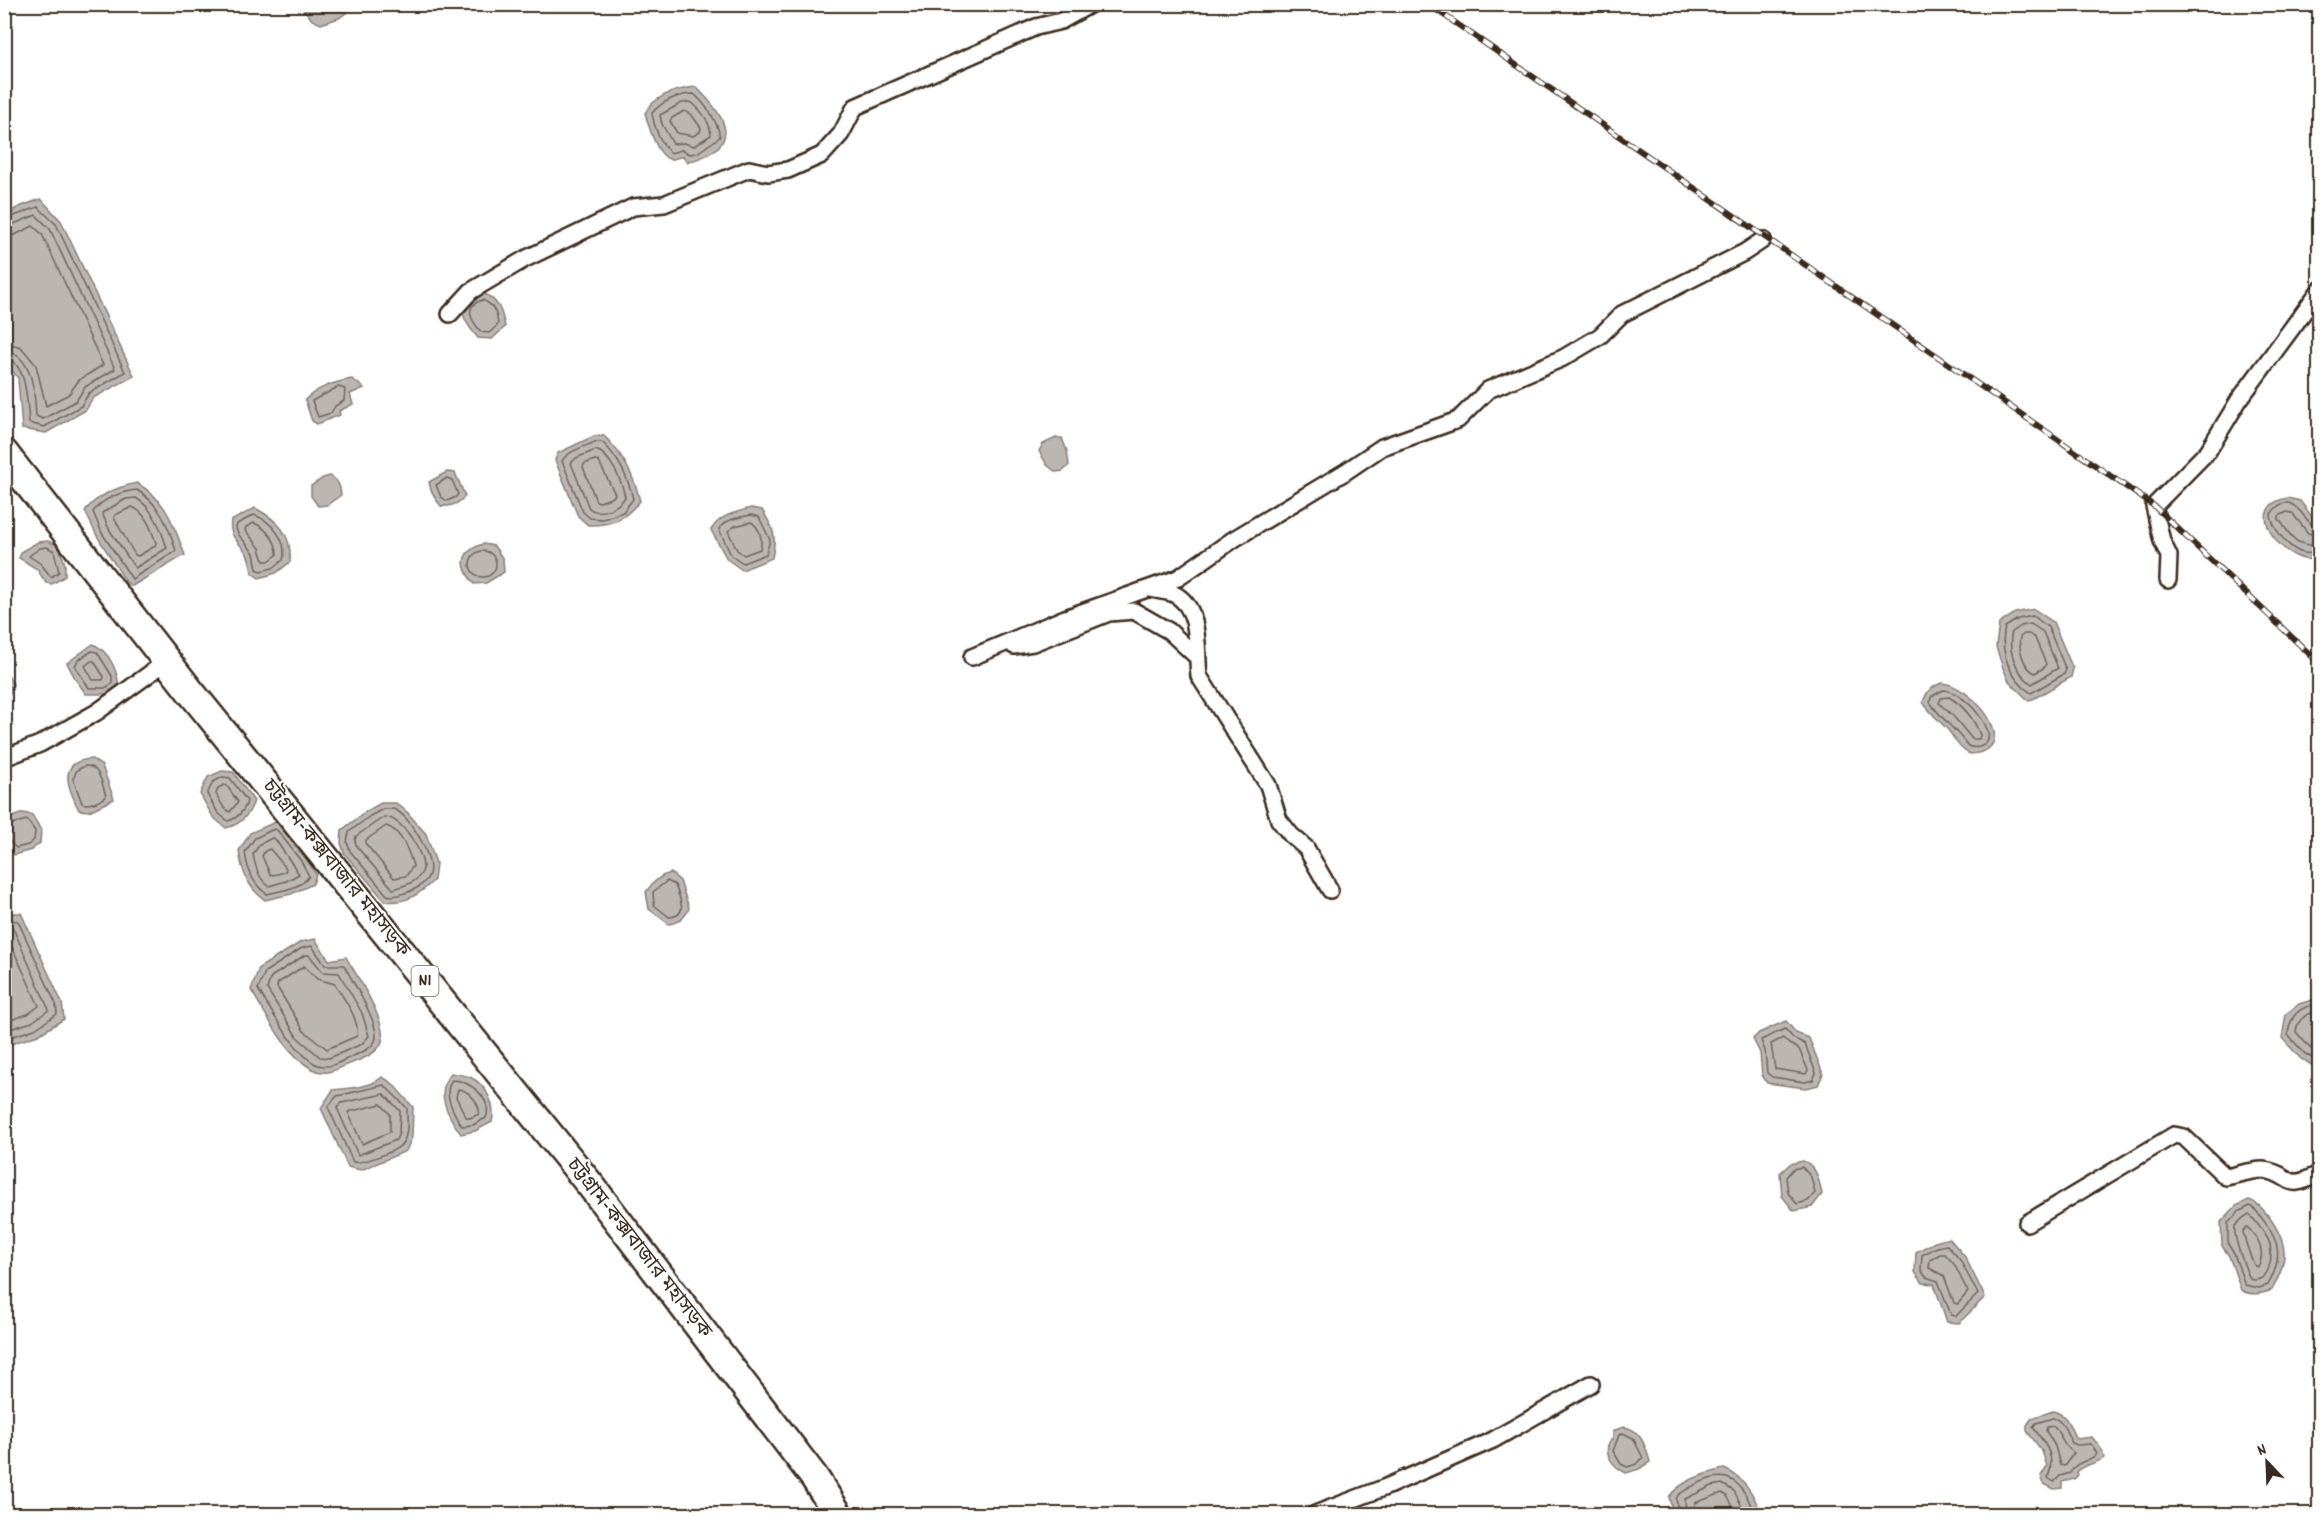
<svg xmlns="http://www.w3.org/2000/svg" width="2324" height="1519" font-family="Dekko,'Noto Sans Bengali',sans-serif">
  <rect width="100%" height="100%" fill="#fff"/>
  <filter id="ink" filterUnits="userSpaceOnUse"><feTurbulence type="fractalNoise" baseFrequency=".0167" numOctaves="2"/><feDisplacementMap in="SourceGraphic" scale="12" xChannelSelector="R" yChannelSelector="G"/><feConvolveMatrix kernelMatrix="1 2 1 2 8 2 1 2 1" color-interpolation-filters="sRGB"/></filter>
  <g filter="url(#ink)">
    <!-- water -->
    <path fill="#bcb6b3" stroke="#887e77" stroke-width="1.5" d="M 301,5 L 357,5 L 339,18 L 321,24 L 312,20 Z
      M 696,87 C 729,119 743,147 687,162 L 683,156 C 678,157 674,160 669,159 C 656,155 648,124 645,113 C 655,95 677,89 696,87 Z
      M 41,199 L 61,221 L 134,376 L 93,398 L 86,410 L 46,433 L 22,429 L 18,378 L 4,361 L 5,215 L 19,207 Z
      M 483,293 C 499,301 502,311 505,327 L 492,339 L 478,338 C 462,319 453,304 483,293 Z
      M 352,379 L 364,388 L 350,394 L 353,404 L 339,411 L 340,415 L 317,424 L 312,421 L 305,400 C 317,387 335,382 352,379 Z
      M 594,436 L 604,436 C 623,454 634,476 640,501 C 623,520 614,525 588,525 L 578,516 L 555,460 L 558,453 Z
      M 1056,438 L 1062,438 L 1067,451 L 1069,465 L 1063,471 L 1056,472 L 1047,465 L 1039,451 L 1043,444 Z
      M 447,472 L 455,473 L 465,496 C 459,504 451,507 441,506 C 434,498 431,492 429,482 Z
      M 330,476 C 339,481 340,486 341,495 L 327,505 L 318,506 L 311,496 L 311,486 L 323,478 Z
      M 137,483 C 168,502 172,522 185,555 L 132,586 L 126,582 L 97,536 L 85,511 C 98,494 118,487 137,483 Z
      M 2288,498 L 2300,501 L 2316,522 L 2319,528 L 2319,557 C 2292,573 2235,507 2288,498 Z
      M 255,508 C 279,521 292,534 290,562 L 276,573 L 259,578 L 252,573 C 251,567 250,559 247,554 C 240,542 228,537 231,521 Z
      M 751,508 L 762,510 C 774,529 777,537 772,558 L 742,570 L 727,559 L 711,530 C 721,514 734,513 751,508 Z
      M 48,541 L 59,546 L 65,564 L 65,576 L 52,584 L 46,583 L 37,569 L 19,558 L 22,551 L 38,542 Z
      M 483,544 L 494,546 L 503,559 L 504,572 L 486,583 L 474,584 C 460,566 459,552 483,544 Z
      M 2034,609 L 2053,622 L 2073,669 L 2071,677 L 2033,699 L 2028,700 L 2009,681 L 2003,668 L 1996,647 L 1999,624 L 2015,613 Z
      M 93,644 C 109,651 118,671 119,688 L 107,694 L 86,694 L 76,680 L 67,663 Z
      M 4,674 L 7,674 L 13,684 L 8,698 L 5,699 Z
      M 1942,683 C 1971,685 2020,743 1978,753 C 1973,754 1969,755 1965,751 C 1958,747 1953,736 1948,730 C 1939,720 1930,713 1923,702 C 1927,691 1931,687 1942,683 Z
      M 92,759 L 102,766 L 114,799 L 89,811 L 79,810 C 68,788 56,761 92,759 Z
      M 222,771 L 233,772 L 254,801 C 249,815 240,825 226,828 L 213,817 L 200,794 L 208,777 Z
      M 381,803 L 396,803 L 407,812 L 426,834 L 436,863 L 434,880 C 420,894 406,904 385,901 L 344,853 L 341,843 L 342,830 L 367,811 Z
      M 23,813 L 32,815 L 41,830 L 40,843 L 31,850 L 14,855 C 3,846 4,834 5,820 Z
      M 278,821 L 306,858 L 316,874 L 313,884 L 291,894 L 265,900 C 248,888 242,872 239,851 L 250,833 Z
      M 671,873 L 680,881 L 689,908 C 685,918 680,922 669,924 L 649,909 L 646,892 C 652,883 661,875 671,873 Z
      M 10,913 L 21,913 L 62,1003 L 64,1019 L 38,1035 L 8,1045 L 4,1044 L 4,915 Z
      M 315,939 L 329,960 L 346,957 C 356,975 390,1025 381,1044 C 374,1056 359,1060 347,1065 C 336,1070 324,1076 312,1069 C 284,1052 268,1017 251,990 L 259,968 L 301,942 Z
      M 2319,998 L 2320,1068 L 2317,1068 L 2301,1059 L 2282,1038 L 2286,1014 L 2299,1004 Z
      M 1786,1021 L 1796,1033 L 1809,1038 L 1823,1074 L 1818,1085 L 1806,1088 L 1767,1083 L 1762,1075 L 1760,1053 L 1753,1039 L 1759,1033 Z
      M 451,1073 C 457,1074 464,1075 470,1077 C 487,1085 496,1106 492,1122 L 475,1131 L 461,1134 C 448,1116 434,1092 451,1073 Z
      M 382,1077 L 391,1082 L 413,1107 L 412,1137 L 406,1151 L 361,1170 L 348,1167 L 321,1108 L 333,1090 C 347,1088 371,1088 382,1077 Z
      M 1803,1161 C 1817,1165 1819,1182 1822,1194 L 1812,1207 L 1794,1211 L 1782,1196 L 1780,1173 L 1790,1164 Z
      M 2249,1200 C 2259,1203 2263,1210 2270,1218 C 2289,1246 2288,1261 2272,1290 C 2261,1294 2251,1296 2241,1290 L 2229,1256 L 2222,1246 L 2221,1222 L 2236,1206 Z
      M 1949,1238 L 1965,1257 L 1985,1297 L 1959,1323 L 1947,1322 L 1934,1284 L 1923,1283 L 1915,1272 L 1916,1252 L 1935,1242 Z
      M 2053,1411 C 2069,1415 2069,1427 2076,1439 L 2092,1437 L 2102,1450 L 2104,1458 C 2096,1464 2083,1464 2077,1472 L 2078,1475 L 2074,1479 L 2062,1482 L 2062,1488 L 2054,1489 L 2044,1484 L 2041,1476 L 2047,1466 L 2042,1451 L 2027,1431 L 2027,1425 L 2032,1418 Z
      M 1623,1427 C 1640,1428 1646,1447 1650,1462 L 1639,1469 L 1626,1473 C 1612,1466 1600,1451 1613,1438 L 1613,1431 Z
      M 1724,1469 C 1744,1477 1754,1494 1761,1514 L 1673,1514 L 1669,1497 C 1681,1480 1705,1474 1724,1469 Z"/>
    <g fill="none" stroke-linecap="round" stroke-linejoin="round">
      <!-- shore -->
      <path stroke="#6f625a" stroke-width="1.5" d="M 694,94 C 707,106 717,119 720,137 L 697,153 L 690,154 L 682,150 L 670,153 C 660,142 654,127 652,113 C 662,101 679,94 694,94 Z
        M 691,102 C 701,110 710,122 711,135 L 694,146 L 684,143 L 673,144 L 662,124 L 660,115 L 682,103 Z
        M 684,111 L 691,114 L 701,128 L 700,132 L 693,136 L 677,133 L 670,121 L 672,118 Z
        M 4,220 L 38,207 L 56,224 L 125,372 L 89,393 L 81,406 L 44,427 L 29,423 C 27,405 28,361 4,358
        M 4,228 L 36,215 L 50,229 L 115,369 L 85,387 L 76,401 L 43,419 L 36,416 C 35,395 33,353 4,351
        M 4,237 L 15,235 L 33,226 L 42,234 L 103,365 L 79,380 L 69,394 L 46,406 L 36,365 L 21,347 L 4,342
        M 482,300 C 494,304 497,314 498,325 L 489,333 L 481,332 C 471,320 463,307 482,300 Z
        M 338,387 L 345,389 L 344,401 L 335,406 L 331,413 L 318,417 L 312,401 Z
        M 595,442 L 602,442 C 618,457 628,477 633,499 L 623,512 L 603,519 L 590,518 L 583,512 L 562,461 C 568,451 584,447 595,442 Z
        M 596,450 C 611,455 622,482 625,497 C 619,507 600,517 589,508 L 571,463 L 576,458 Z
        M 595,460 L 599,462 L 615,494 L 613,497 L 600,502 L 596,501 L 583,467 L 584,464 Z
        M 447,478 L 452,480 L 458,494 L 456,497 L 447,501 L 441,497 L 436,485 Z
        M 137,490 C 160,504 169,527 176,551 L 132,579 L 102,533 L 93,512 C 101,499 123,491 137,490 Z
        M 136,498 C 154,509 161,529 167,548 L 135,568 L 109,529 L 102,513 L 126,499 Z
        M 132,507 C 146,512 152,531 156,543 L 155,546 L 138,556 L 135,555 L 114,518 L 115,515 Z
        M 254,515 C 272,521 288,541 283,560 L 273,568 L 261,571 L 257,569 L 254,553 L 238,534 L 236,528 L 237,524 Z
        M 751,515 L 759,517 L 770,540 L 766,554 L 743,563 L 731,555 L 719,529 C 725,519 740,517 751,515 Z
        M 751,522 C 760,527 763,540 760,549 L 744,555 L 737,550 L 728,531 L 735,526 Z
        M 254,523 C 266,528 278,542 277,555 L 269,561 L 264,561 L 260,548 L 245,530 L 246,527 Z
        M 2320,529 C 2305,528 2293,482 2271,514 C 2271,527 2288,547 2300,552 C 2307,555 2313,553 2320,552
        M 2320,537 L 2308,533 L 2292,513 L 2287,512 L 2279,516 L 2279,519 C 2293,539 2294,546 2320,545
        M 47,547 L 54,551 L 59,572 L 51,577 L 41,564 L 29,556 L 40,548 Z
        M470 564a13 13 0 1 1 26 0a13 13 0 1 1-26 0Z
        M 2033,616 L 2048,627 L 2066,670 L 2064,674 L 2031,693 C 2010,679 1999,652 2005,627 L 2018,619 Z
        M 2031,624 L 2043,632 L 2058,668 L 2032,684 C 2016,673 2007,650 2012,632 L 2021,626 Z
        M 2024,634 L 2029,634 L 2035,638 L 2046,664 L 2045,667 L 2035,673 C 2024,668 2018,649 2020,637 Z
        M 92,651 L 97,652 L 112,676 L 112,684 L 105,688 L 89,688 L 75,666 L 78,660 Z
        M 91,661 L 94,661 L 104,677 L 103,680 L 93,680 L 85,666 Z
        M 1943,690 C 1964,690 2004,737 1982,746 C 1977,748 1972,748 1968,746 C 1957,730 1940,718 1930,702 L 1931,697 Z
        M 1949,697 C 1964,706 1974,719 1980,735 L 1979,739 L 1972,739 L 1954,717 L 1939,703 L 1941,698 Z
        M 85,766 C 100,765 102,784 106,796 C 102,801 89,806 82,803 L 73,779 L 77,770 Z
        M 223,777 L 230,778 L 247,801 C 245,810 237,819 228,821 L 218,813 L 207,794 L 213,782 Z
        M 224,785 L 227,786 L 238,802 L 230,812 L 224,808 L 216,794 L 218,788 Z
        M 383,809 C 386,809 390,809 393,809 C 410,814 437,861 428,877 C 424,885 413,891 405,893 C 399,895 394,897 387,895 L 350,851 L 347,842 L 349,832 L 370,816 Z
        M 384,817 C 401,816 428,856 422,872 C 417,883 403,886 393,889 L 357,847 L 355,841 L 356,836 Z
        M 4,826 L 27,820 L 35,831 L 34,840 L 28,845 L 16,848 L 10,842 L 4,841
        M 386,826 C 401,830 409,852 413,866 L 406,876 L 394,878 L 365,843 L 366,840 Z
        M 274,829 L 277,830 L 301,861 L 309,876 C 302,888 280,891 267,894 C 253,885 247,869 245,852 L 255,838 Z
        M 272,838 L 275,839 L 299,874 L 286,881 L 269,886 C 259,880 255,866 253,854 L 260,844 Z
        M 270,849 L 286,868 L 285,872 L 273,875 L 270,874 L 262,856 L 265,851 Z
        M 667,881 L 675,885 C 679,897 690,916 669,917 L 654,905 L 653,892 Z
        M 4,920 L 18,921 L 56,1004 L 57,1014 L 35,1029 L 4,1039
        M 4,927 L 13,928 L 49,1010 L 32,1022 L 4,1031
        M 4,936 L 8,938 L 39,1006 L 28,1014 L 4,1022
        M 312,946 L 325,965 L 344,965 C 351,979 382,1027 375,1041 C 371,1049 361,1053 353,1056 C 342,1061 330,1069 318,1065 C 298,1058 269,1008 258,989 L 265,972 L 302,948 Z
        M 305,955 L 309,955 L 323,972 L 339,973 L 362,1013 L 369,1036 L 362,1044 L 329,1058 L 320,1057 L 297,1037 L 267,989 L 271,977 Z
        M 304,966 L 317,979 L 335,984 C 343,998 360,1019 357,1036 L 327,1049 L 304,1031 L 277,987 L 278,983 Z
        M 2320,1004 C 2299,1006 2290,1015 2288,1035 L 2305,1054 L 2320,1062
        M 2320,1011 C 2307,1013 2297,1019 2296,1032 L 2310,1048 L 2320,1054
        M 1785,1029 L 1793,1038 L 1805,1044 L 1816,1073 L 1813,1080 L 1805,1082 L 1772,1077 L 1767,1073 L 1765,1051 L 1761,1040 Z
        M 1783,1038 L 1789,1044 L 1799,1049 L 1808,1070 L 1806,1074 L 1775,1069 L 1771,1044 Z
        M 452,1080 C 470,1080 493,1099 486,1118 L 473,1125 L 462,1126 C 454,1114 442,1093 452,1080 Z
        M 384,1085 L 407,1108 C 407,1119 409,1137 401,1145 C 395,1152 361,1164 353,1162 L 328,1107 L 337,1096 Z
        M 458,1089 C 469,1090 480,1103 479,1114 L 470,1118 L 466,1117 L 456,1097 Z
        M 384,1094 L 400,1111 L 399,1133 L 396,1140 L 358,1155 L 337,1108 L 341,1103 Z
        M 381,1104 L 390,1114 L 390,1132 L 362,1144 L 348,1112 Z
        M 1802,1167 L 1811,1177 L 1815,1193 L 1808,1201 L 1797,1204 L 1788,1193 L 1786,1177 L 1793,1169 Z
        M 2250,1206 L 2254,1208 C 2276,1236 2287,1251 2268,1285 L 2259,1288 L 2245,1285 L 2234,1254 L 2228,1244 L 2228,1223 L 2240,1211 Z
        M 2250,1215 C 2256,1222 2263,1231 2268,1239 C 2275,1253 2270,1286 2250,1279 C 2244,1265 2233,1239 2235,1226 L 2244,1217 Z
        M 2247,1228 C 2259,1238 2266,1253 2258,1267 L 2254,1265 C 2251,1257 2243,1238 2243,1230 Z
        M 1947,1245 L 1960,1260 L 1978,1294 L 1956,1316 L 1951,1315 L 1938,1281 L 1926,1277 L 1921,1270 L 1922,1255 L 1937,1247 Z
        M 1940,1254 L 1945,1254 L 1954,1264 L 1968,1292 L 1958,1304 L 1954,1303 L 1944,1276 L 1929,1268 L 1930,1260 Z
        M 2053,1418 C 2065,1421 2066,1434 2072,1443 L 2077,1445 L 2091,1444 L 2097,1454 C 2088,1463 2076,1460 2070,1473 L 2060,1476 L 2054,1482 L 2048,1478 C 2056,1455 2046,1445 2033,1427 L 2036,1423 Z
        M 2053,1426 C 2062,1434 2061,1444 2074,1453 L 2064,1466 L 2060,1465 L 2055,1446 L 2046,1431 L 2047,1427 Z
        M 1623,1433 L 1633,1438 L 1643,1458 L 1637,1464 L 1627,1467 L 1621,1464 L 1613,1451 L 1619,1435 Z
        M 1679,1514 L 1676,1499 L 1678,1495 C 1715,1470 1739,1467 1754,1514
        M 1686,1514 L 1685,1499 L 1712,1486 L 1722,1484 L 1734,1491 L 1746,1514
        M 1695,1514 L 1695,1503 L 1722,1493 L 1727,1496 L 1737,1514"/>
      <!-- street casing -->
      <g stroke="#3b2a1e" stroke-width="20">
        <path id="street" d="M 450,314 L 471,291 L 525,259 L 633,207 L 664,204 L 749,169 L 768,173 L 788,170 L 822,155 L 841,134 L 855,107 L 1036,27 L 1061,21 L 1091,4
          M 2168,580 L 2169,556 L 2162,541 L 2154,506 L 2208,451 L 2239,400 L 2320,290
          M 1151,589 C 1158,591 1168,591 1174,594 C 1202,608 1196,651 1199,676 L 1268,785 L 1279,820 L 1291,835 L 1306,848 L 1330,890
          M 1014,646 L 1033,643 L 1109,613 L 1134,611 L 1169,631 L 1197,657
          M 972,657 L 1065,618 L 1178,578 L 1234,539 L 1345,472 L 1382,447 L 1458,420 L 1488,390 L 1563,358 L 1600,336 L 1622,314 L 1745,252 L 1763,240
          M 4,758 L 40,744 L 97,712 L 167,661
          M 2027,1223 L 2174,1135 L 2184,1137 L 2226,1177 C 2237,1175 2251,1170 2263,1170 C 2294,1173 2282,1194 2320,1173
          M 1315,1514 L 1386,1487 L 1493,1440 L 1591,1384"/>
      </g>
      <!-- highway casing -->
      <g stroke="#3b2a1e" stroke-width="32">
        <path id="highway" d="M 4,453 L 190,691 L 592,1187 L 814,1477 L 838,1514"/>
      </g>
      <!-- street -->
      <use href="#street" stroke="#fff" stroke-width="15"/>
      <!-- highway -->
      <use href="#highway" stroke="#fff" stroke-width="27"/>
      <!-- rail casing -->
      <g stroke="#3b2a1e" stroke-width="6">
        <path id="rail" d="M 1428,4 L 2154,506 L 2320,664"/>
      </g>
      <!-- rail -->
      <use href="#rail" stroke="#fff" stroke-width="4" stroke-dasharray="11" stroke-linecap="butt"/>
    </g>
  </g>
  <g text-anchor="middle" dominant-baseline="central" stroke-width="4.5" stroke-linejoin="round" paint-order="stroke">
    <!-- shield labels -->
    <rect fill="#fff" stroke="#766a62" stroke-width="1.5" x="411.5" y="966" width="27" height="30" rx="4.5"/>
    <g font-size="18" font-weight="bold" fill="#3b2a1e">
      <text x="425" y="981">N1</text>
    </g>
    <!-- street labels -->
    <g font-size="20" fill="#3b2a1e" stroke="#fff">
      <text transform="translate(335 869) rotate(51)">চট্টগ্রাম-কক্সবাজার মহাসড়ক</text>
      <text transform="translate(638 1249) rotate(52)">চট্টগ্রাম-কক্সবাজার মহাসড়ক</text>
    </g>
  </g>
  <!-- margin -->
  <rect width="2324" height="1519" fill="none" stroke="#fff" stroke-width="24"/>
  <rect x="12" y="12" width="2300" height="1495" fill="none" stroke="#3b2a1e" stroke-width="2" filter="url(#ink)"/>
  <!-- north arrow -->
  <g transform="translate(2267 1462) rotate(337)" stroke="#ffffff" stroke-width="4.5" paint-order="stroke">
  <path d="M0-4.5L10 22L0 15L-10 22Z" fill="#3b2a1e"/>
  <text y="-9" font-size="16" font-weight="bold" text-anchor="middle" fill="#3b2a1e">N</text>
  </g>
</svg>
